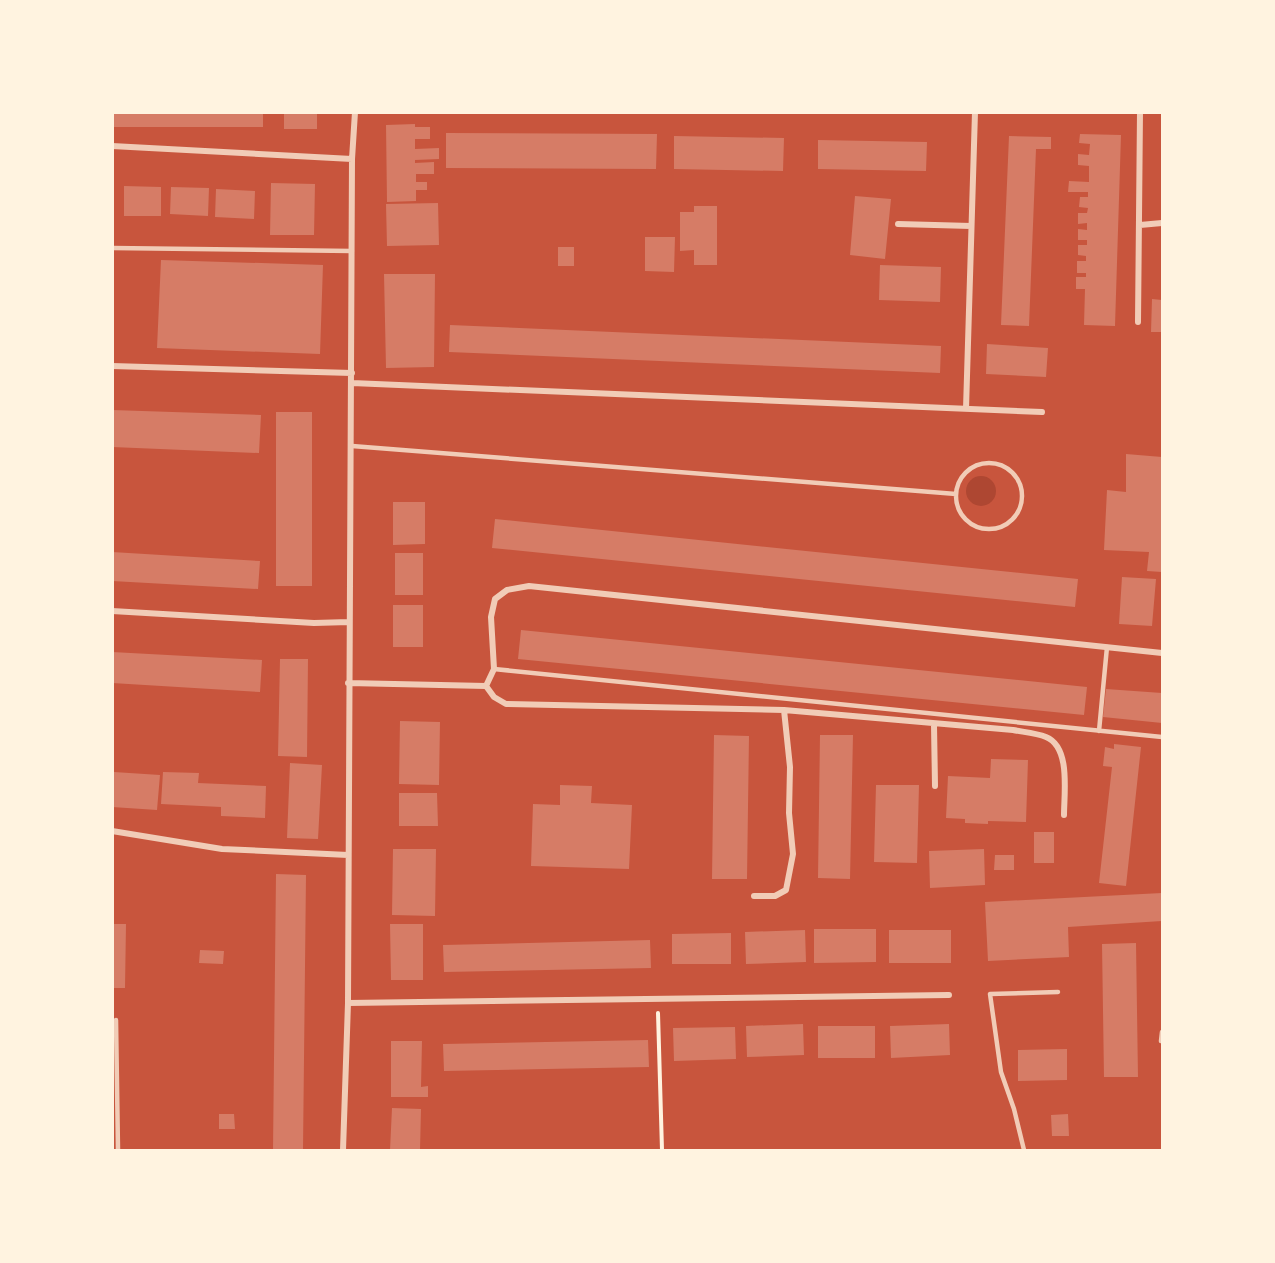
<svg xmlns="http://www.w3.org/2000/svg" width="1275" height="1263" font-family="'Noto Serif',serif">
  <rect width="100%" height="100%" fill="#c8553d"/>
  <!-- green -->
  <path fill="#ae4732" d="M966 491a15 15 0 1 1 30 0a15 15 0 1 1-30 0Z"/>
  <!-- building -->
  <path fill="#d67c66" d="M 112,112 L 263,112 L 263,127 L 112,127 Z
    M 284,112 L 317,112 L 317,129 L 284,129 Z
    M 415,124 L 415,127 L 430,127 L 430,139 L 415,139 L 415,149 L 439,148 L 439,159 L 415,160 L 415,163 L 434,162 L 434,174 L 416,174 L 416,182 L 427,182 L 427,190 L 416,190 L 416,201 L 387,202 L 386,125 Z
    M 446,133 L 657,134 L 656,169 L 446,168 Z
    M 1080,134 L 1121,135 L 1115,326 L 1084,325 L 1085,289 L 1076,289 L 1076,277 L 1086,277 L 1086,273 L 1077,273 L 1077,261 L 1086,261 L 1086,256 L 1078,255 L 1078,245 L 1087,245 L 1087,240 L 1078,240 L 1078,229 L 1087,230 L 1087,223 L 1078,224 L 1078,213 L 1087,213 L 1088,208 L 1079,207 L 1080,197 L 1088,197 L 1088,192 L 1068,192 L 1069,181 L 1089,182 L 1089,166 L 1078,165 L 1078,154 L 1089,155 L 1090,144 L 1079,143 Z
    M 674,136 L 784,138 L 783,171 L 674,169 Z
    M 1009,136 L 1051,137 L 1051,149 L 1036,149 L 1029,326 L 1001,325 Z
    M 818,140 L 927,142 L 926,171 L 818,169 Z
    M 271,183 L 315,184 L 314,235 L 270,235 Z
    M 124,186 L 161,187 L 161,216 L 124,216 Z
    M 171,187 L 209,188 L 208,216 L 170,214 Z
    M 216,189 L 255,191 L 254,219 L 215,217 Z
    M 855,196 L 891,199 L 885,259 L 850,255 Z
    M 438,203 L 439,245 L 387,246 L 386,204 Z
    M 694,206 L 717,206 L 717,265 L 694,265 L 694,250 L 680,251 L 680,212 L 694,212 Z
    M 645,237 L 675,237 L 674,272 L 645,271 Z
    M 558,247 L 574,247 L 574,266 L 558,266 Z
    M 161,260 L 323,265 L 320,354 L 157,348 Z
    M 880,265 L 941,267 L 940,302 L 879,300 Z
    M 384,274 L 435,274 L 434,367 L 386,368 Z
    M 1152,299 L 1162,300 L 1162,332 L 1151,332 Z
    M 450,325 L 941,346 L 940,373 L 449,352 Z
    M 987,344 L 1048,348 L 1046,377 L 986,374 Z
    M 112,410 L 261,415 L 259,453 L 112,447 Z
    M 276,412 L 312,412 L 312,586 L 276,586 Z
    M 1126,454 L 1162,457 L 1162,572 L 1147,571 L 1149,552 L 1104,550 L 1107,490 L 1126,492 Z
    M 393,502 L 425,502 L 425,544 L 393,545 Z
    M 495,519 L 1078,579 L 1075,607 L 492,548 Z
    M 112,552 L 260,561 L 258,589 L 112,581 Z
    M 395,553 L 423,553 L 423,595 L 395,595 Z
    M 1122,577 L 1156,579 L 1152,626 L 1119,624 Z
    M 393,605 L 423,605 L 423,647 L 393,647 Z
    M 521,630 L 1087,687 L 1084,715 L 518,659 Z
    M 112,652 L 262,660 L 260,692 L 112,683 Z
    M 280,659 L 308,659 L 307,757 L 278,756 Z
    M 1106,689 L 1162,693 L 1162,723 L 1103,717 Z
    M 400,721 L 440,722 L 439,785 L 399,784 Z
    M 714,735 L 749,736 L 747,879 L 712,879 Z
    M 820,735 L 853,735 L 850,879 L 818,878 Z
    M 1114,744 L 1141,747 L 1126,886 L 1099,883 L 1112,767 L 1103,766 L 1105,747 L 1114,749 Z
    M 991,759 L 1028,760 L 1026,822 L 988,821 L 988,824 L 965,823 L 965,819 L 946,818 L 948,776 L 990,778 Z
    M 290,763 L 322,765 L 318,839 L 287,838 Z
    M 114,772 L 160,775 L 157,810 L 112,807 Z
    M 163,772 L 199,773 L 198,783 L 266,786 L 265,818 L 221,816 L 221,807 L 161,804 Z
    M 560,785 L 592,786 L 591,803 L 632,805 L 629,869 L 531,866 L 533,804 L 560,805 Z
    M 876,785 L 919,785 L 917,863 L 874,862 Z
    M 399,793 L 437,793 L 438,826 L 399,826 Z
    M 1034,832 L 1054,832 L 1054,863 L 1034,863 Z
    M 393,849 L 436,849 L 435,916 L 392,915 Z
    M 984,849 L 985,885 L 930,888 L 929,851 Z
    M 995,855 L 1014,855 L 1014,870 L 994,870 Z
    M 276,874 L 306,875 L 303,1150 L 273,1150 Z
    M 1162,893 L 1162,921 L 1068,927 L 1069,957 L 988,961 L 985,902 Z
    M 112,924 L 126,924 L 125,988 L 112,988 Z
    M 390,924 L 423,924 L 423,980 L 391,980 Z
    M 814,929 L 876,929 L 876,962 L 814,963 Z
    M 805,930 L 806,962 L 746,964 L 745,932 Z
    M 889,930 L 951,930 L 951,963 L 889,963 Z
    M 731,933 L 731,964 L 672,964 L 672,934 Z
    M 650,940 L 651,968 L 444,972 L 443,945 Z
    M 1136,943 L 1138,1077 L 1104,1077 L 1102,944 Z
    M 200,950 L 224,951 L 223,964 L 199,963 Z
    M 803,1024 L 804,1055 L 747,1057 L 746,1026 Z
    M 949,1024 L 950,1055 L 891,1058 L 890,1026 Z
    M 818,1026 L 875,1026 L 875,1058 L 818,1058 Z
    M 735,1027 L 736,1059 L 674,1061 L 673,1028 Z
    M 648,1040 L 649,1067 L 444,1071 L 443,1044 Z
    M 391,1041 L 422,1041 L 421,1087 L 428,1086 L 428,1097 L 391,1097 Z
    M 1067,1049 L 1067,1080 L 1018,1081 L 1018,1050 Z
    M 392,1108 L 421,1109 L 420,1150 L 390,1150 Z
    M 219,1114 L 234,1114 L 235,1129 L 219,1129 Z
    M 1068,1114 L 1069,1136 L 1052,1136 L 1051,1115 Z"/>
  <g fill="none" stroke-linecap="round" stroke-linejoin="round">
    <!-- path -->
    <path stroke="#fff3e0" stroke-width="4" d="M 658,1013 L 662,1150"/>
    <!-- service -->
    <path stroke="#f1ccb7" stroke-width="4.5" d="M 112,248 L 352,251
      M 352,446 L 956,494
      M956 496a33 33 0 1 1 66 0a33 33 0 1 1-66 0Z
      M 494,669 L 1162,737
      M 1099,731 L 1107,647
      M 116,1020 L 118,1150
      M 1161,1041 L 1162,1032
      M 1024,1150 L 1014,1109 L 1001,1072 L 990,994 L 1058,992"/>
    <!-- minor -->
    <path stroke="#f1ccb7" stroke-width="6" d="M 112,146 L 352,159
      M 898,224 L 971,226
      M 1140,225 L 1162,223
      M 1138,322 L 1140,112
      M 112,366 L 352,373
      M 352,383 L 1042,412
      M 966,409 L 975,112
      M 112,611 L 314,623 L 349,622
      M 348,683 L 486,686
      M 486,686 L 494,669 L 491,617 L 495,599 L 507,590 L 529,586 L 1162,653
      M 486,686 L 494,697 L 506,704 L 784,710 L 1013,730 C 1023,732 1036,733 1046,737 C 1071,747 1064,793 1064,815
      M 934,725 L 935,786
      M 112,831 L 222,849 L 348,855
      M 754,896 L 775,896 L 786,890 L 793,854 L 789,813 L 790,767 L 784,710
      M 348,1003 L 949,995
      M 343,1150 L 348,1003 L 352,159 L 355,112"/>
  </g>
  <!-- border -->
  <rect width="1275" height="1263" fill="none" stroke="#fff3e0" stroke-width="228"/>
</svg>
